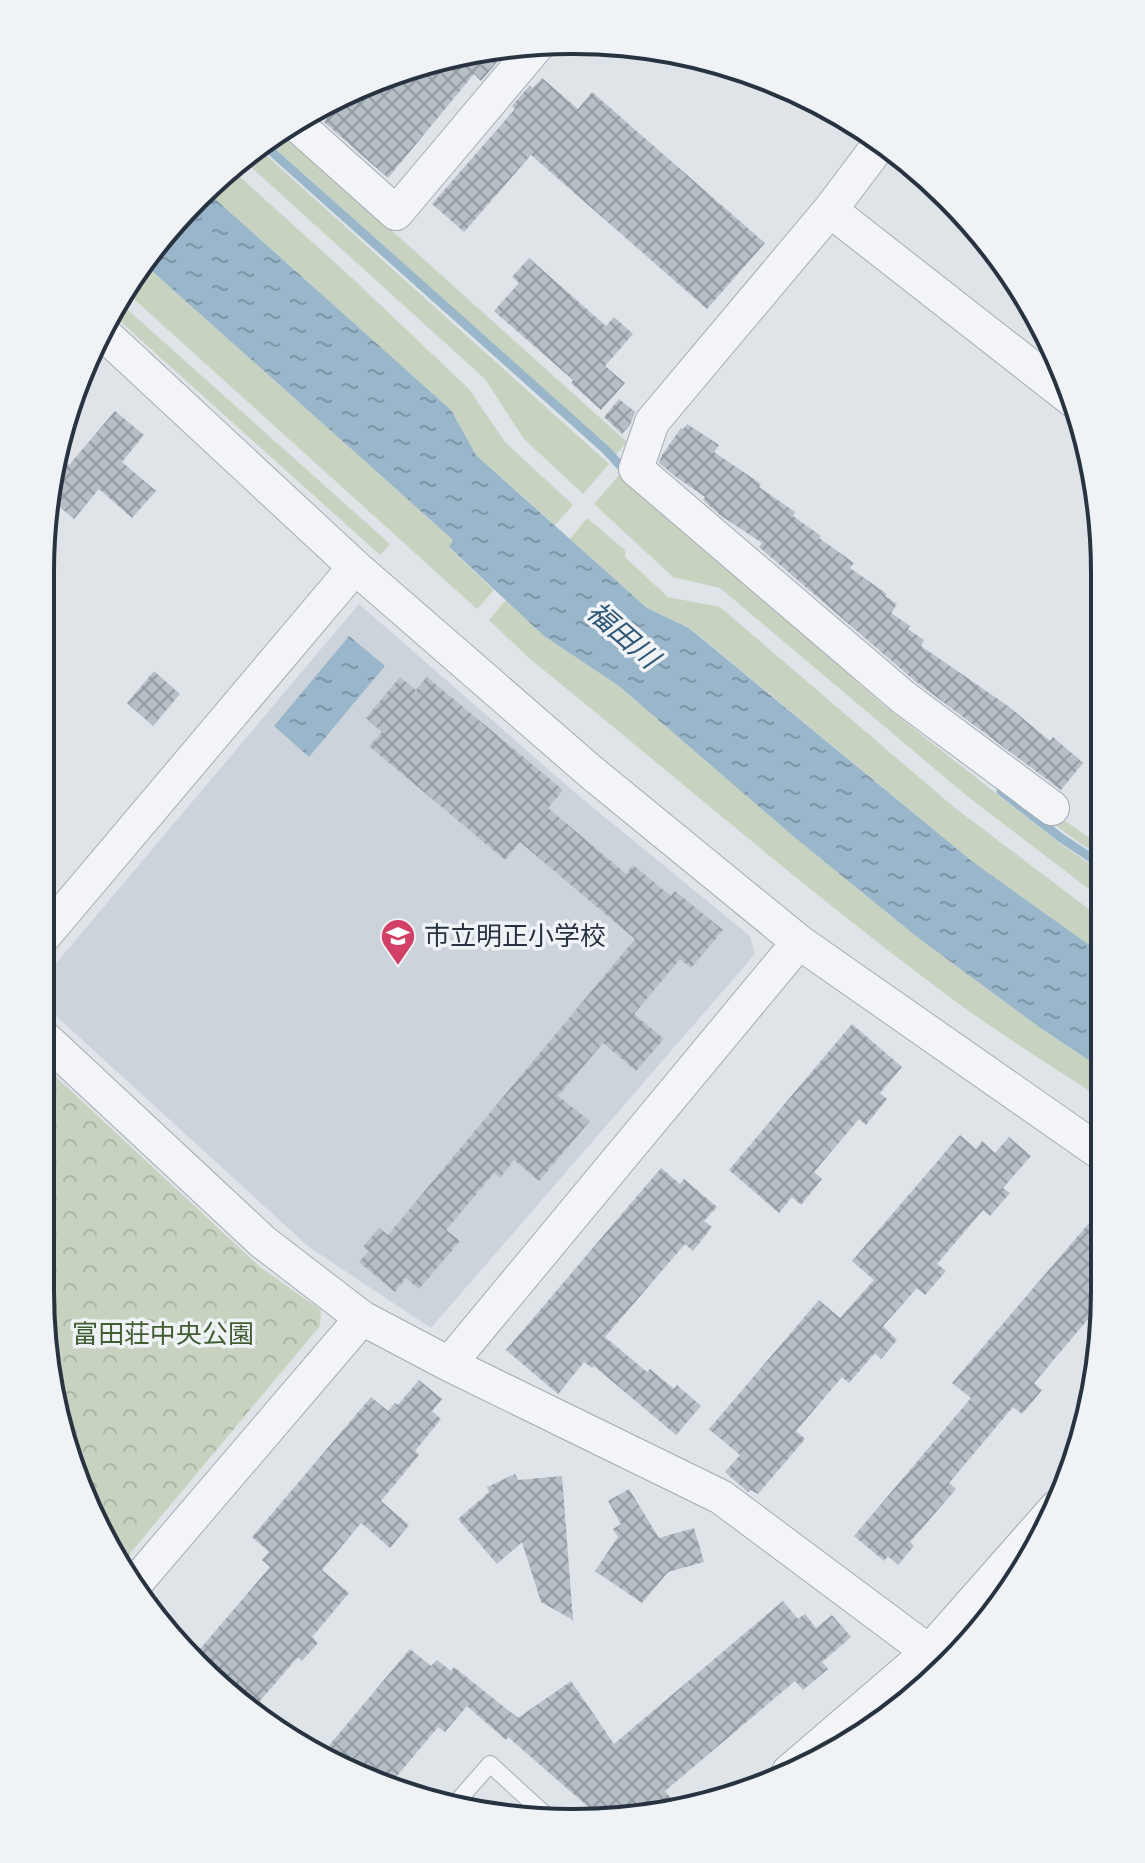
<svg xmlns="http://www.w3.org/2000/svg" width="1145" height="1863" font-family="Rubik,'Noto Sans JP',sans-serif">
  <defs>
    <pattern id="park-crowns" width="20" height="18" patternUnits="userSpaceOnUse" patternTransform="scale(2)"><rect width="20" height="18" fill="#c7d3c0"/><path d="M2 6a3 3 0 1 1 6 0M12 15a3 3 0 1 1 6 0" fill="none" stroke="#abb6a6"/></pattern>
    <pattern id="water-ripples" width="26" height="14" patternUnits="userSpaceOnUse" patternTransform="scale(2)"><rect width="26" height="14" fill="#99b6ca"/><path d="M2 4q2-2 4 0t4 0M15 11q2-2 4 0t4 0" fill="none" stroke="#7d95a6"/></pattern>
    <pattern id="building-cross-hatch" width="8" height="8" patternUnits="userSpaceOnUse" patternTransform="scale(2)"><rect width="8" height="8" fill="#b6bec6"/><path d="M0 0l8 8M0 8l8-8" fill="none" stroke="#949ba2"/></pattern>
  </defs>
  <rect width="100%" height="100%" fill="#dfe4e9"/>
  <!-- built -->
  <path fill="#cdd3db" d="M 359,604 L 579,796 L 750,936 L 755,954 L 431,1328 L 309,1247 L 42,1003 L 42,980 Z"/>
  <!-- green -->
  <path fill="#c7d3c0" d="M 280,130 L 627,442 L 616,455 L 266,140 Z
    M 257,147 L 609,464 L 583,494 L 524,439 L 485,379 L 241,158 Z
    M 229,167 L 353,279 L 469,389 L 505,442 L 573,505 L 555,525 L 476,455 L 451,410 L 205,190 Z
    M 142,262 L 454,541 L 449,548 L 494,590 L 477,609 L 125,291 Z
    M 119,302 L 390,544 L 380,555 L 112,314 Z
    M 621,473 L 881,703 L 1062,845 L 1102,872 L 1102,899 L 967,796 L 720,588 L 673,577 L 594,504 Z
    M 587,518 L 625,550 L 625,557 L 668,597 L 720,607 L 955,808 L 1102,919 L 1102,954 L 973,862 L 690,628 L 647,608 L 570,539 Z
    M 506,600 L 544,636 L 619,686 L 793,836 L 917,937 L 1039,1027 L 1102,1069 L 1102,1099 C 1044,1061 985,1025 931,983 C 794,880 664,767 530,659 L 489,620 Z
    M 1055,814 L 1103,847 L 1103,859 L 1049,821 Z"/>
  <!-- park -->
  <path fill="url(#park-crowns)" d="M 41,1063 L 260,1267 L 321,1310 L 320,1326 L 122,1563 L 68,1461 L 40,1291 Z"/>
  <!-- water -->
  <path fill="url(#water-ripples)" d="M 205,190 L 451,410 L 476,455 L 647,608 L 689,628 L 973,862 L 1102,954 L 1102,1069 L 1039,1027 L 917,937 L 793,836 L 619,686 L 544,636 L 449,547 L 453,540 L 142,262 L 150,249 Z
    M 349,636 L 385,666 L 309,757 L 274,726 Z"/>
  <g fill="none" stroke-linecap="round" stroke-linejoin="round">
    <!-- stream -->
    <path stroke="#99b6ca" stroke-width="9" d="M 262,143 L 606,450 L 627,473
      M 1102,766 L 1103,765
      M 1001,791 L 1061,838 L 1102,865"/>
  </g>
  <!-- building -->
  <path fill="url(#building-cross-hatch)" d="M 497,46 L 490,54 L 498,61 L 481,81 L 474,74 L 388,178 L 324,122 L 349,92 L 401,69 Z
    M 542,78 L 578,109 L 592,92 L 765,243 L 707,309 L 531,155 L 464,232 L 432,204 L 515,109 L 512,106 L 530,85 L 533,88 Z
    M 529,258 L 606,326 L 614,317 L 633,334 L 605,366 L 625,383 L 601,410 L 571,383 L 573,380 L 494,311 L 519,283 L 512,277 Z
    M 619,399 L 635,412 L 630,425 L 622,434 L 604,417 Z
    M 115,411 L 144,435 L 122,462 L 156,491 L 132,518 L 99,489 L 74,519 L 47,496 L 51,479 L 66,462 L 69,465 Z
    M 687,424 L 719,445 L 714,452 L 761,484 L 759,487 L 795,512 L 793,516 L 821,536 L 819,538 L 854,563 L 850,568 L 887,594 L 885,596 L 897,604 L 891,613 L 910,626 L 908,629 L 924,640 L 921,646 L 1008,706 L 1050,741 L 1053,737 L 1083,763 L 1061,790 L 915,681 L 759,547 L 762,543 L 720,515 L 703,500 L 705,497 L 676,477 L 659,463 L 662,455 L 681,428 L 683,429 Z
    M 154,671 L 180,694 L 153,726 L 127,703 Z
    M 400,677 L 416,690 L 427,677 L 563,790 L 548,808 L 626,874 L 633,865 L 671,896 L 675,891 L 723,930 L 691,968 L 680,959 L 634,1014 L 664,1039 L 636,1071 L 603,1043 L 558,1096 L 590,1121 L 539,1181 L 514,1160 L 500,1178 L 494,1173 L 446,1230 L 460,1241 L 419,1289 L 406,1278 L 395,1292 L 359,1262 L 369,1251 L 363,1247 L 379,1228 L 388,1235 L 635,939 L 520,842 L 505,860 L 369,746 L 382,732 L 366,718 Z
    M 852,1024 L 902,1067 L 880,1093 L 887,1099 L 866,1125 L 859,1119 L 814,1172 L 822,1179 L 801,1205 L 792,1197 L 779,1213 L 729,1170 Z
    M 960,1135 L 976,1149 L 982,1141 L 995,1153 L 1009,1137 L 1031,1156 L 1003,1188 L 1010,1193 L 990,1216 L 983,1210 L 937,1264 L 946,1271 L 925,1295 L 917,1288 L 883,1326 L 897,1340 L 881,1359 L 875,1353 L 849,1383 L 842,1377 L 796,1431 L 805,1439 L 758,1494 L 750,1490 L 748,1492 L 725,1472 L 740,1455 L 709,1429 L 819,1300 L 840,1318 L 874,1280 L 852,1261 Z
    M 661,1168 L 680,1184 L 684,1179 L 717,1207 L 704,1221 L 712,1227 L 693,1251 L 685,1244 L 605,1337 L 647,1372 L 650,1369 L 674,1389 L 677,1385 L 701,1406 L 676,1435 L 594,1366 L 592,1368 L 584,1362 L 558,1394 L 506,1350 Z
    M 1101,1209 L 1101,1304 L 1034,1383 L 1042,1390 L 1022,1414 L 1013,1407 L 949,1483 L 956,1489 L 910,1542 L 914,1546 L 898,1565 L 888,1556 L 884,1561 L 854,1536 L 971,1398 L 952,1383 Z
    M 419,1380 L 442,1399 L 432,1411 L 441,1419 L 415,1451 L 419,1455 L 381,1501 L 409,1525 L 390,1548 L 361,1523 L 322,1570 L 349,1593 L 312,1637 L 318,1643 L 302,1661 L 298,1657 L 252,1710 L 194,1656 L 270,1567 L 262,1560 L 269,1552 L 252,1537 L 371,1397 L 388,1411 L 395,1403 L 398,1405 Z
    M 515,1474 L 518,1480 L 562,1476 L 573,1620 L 541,1602 L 522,1542 L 497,1564 L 458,1519 L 489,1492 L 487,1487 Z
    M 629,1489 L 659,1538 L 694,1528 L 704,1562 L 668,1572 L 642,1603 L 595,1571 L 618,1537 L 613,1529 L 621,1524 L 608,1501 Z
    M 783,1601 L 798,1619 L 805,1614 L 816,1628 L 832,1615 L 851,1637 L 822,1662 L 828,1669 L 803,1690 L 795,1681 L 665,1791 L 678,1806 L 601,1818 L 508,1737 L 506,1740 L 467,1706 L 445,1732 L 438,1727 L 387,1788 L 321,1755 L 410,1649 L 431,1666 L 437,1660 L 451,1671 L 454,1667 L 518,1718 L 571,1681 L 614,1744 Z"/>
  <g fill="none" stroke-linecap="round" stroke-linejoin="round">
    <!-- lane casing -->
    <g stroke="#a4abb3" stroke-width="18">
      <path id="lane" d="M 455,1804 L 490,1764 L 551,1820"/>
    </g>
    <!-- street casing -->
    <g stroke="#a4abb3" stroke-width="36">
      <path id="street" d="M 293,121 L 396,213 L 539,43
        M 882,141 L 830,210 L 652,422 L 636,469 L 903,697 L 1052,808
        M 830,210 L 1073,400
        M 102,332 L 355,567 L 591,772 L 799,942 L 1101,1153
        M 42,938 L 355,567
        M 41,1035 L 263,1242 L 362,1318 L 449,1364 L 721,1497 L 929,1652
        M 449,1364 L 799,942
        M 134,1585 L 362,1318
        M 789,1772 L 929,1652 L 1056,1508"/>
    </g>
    <!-- lane -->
    <use href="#lane" stroke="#f2f4f7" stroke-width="16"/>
    <!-- street -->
    <use href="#street" stroke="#f2f4f7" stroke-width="34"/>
  </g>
  <!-- icons -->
  <defs>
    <g id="school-pin" transform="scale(1.8)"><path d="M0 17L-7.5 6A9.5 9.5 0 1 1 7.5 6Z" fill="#d34065" stroke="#eff3f6"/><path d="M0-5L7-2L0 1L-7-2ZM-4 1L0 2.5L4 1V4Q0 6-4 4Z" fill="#fff"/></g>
  </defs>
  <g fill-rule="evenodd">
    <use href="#school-pin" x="398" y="936"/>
  </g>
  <g text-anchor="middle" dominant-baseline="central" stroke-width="7" stroke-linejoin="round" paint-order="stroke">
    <!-- poi labels -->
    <g font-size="26" fill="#283341" stroke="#eff3f6" text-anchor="start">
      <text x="424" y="936">市立明正小学校</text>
    </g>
    <!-- park labels -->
    <g font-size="26" fill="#405d34" stroke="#eff3f6">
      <text x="163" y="1334">富田荘中央公園</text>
    </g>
    <!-- water labels -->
    <g font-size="28" font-style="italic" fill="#305776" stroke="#eff3f6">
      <text transform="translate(623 635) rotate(41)">福田川</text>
    </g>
  </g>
  <!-- crop -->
  <path d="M0 0H1145V1863H0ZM572 54H573A518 518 0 0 1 1091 572V1291A518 518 0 0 1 573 1809H572A518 518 0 0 1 54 1291V572A518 518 0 0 1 572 54Z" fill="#eff3f6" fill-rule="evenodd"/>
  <path fill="none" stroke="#283341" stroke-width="4" d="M572 54H573A518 518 0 0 1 1091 572V1291A518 518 0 0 1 573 1809H572A518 518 0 0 1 54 1291V572A518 518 0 0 1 572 54Z"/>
</svg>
